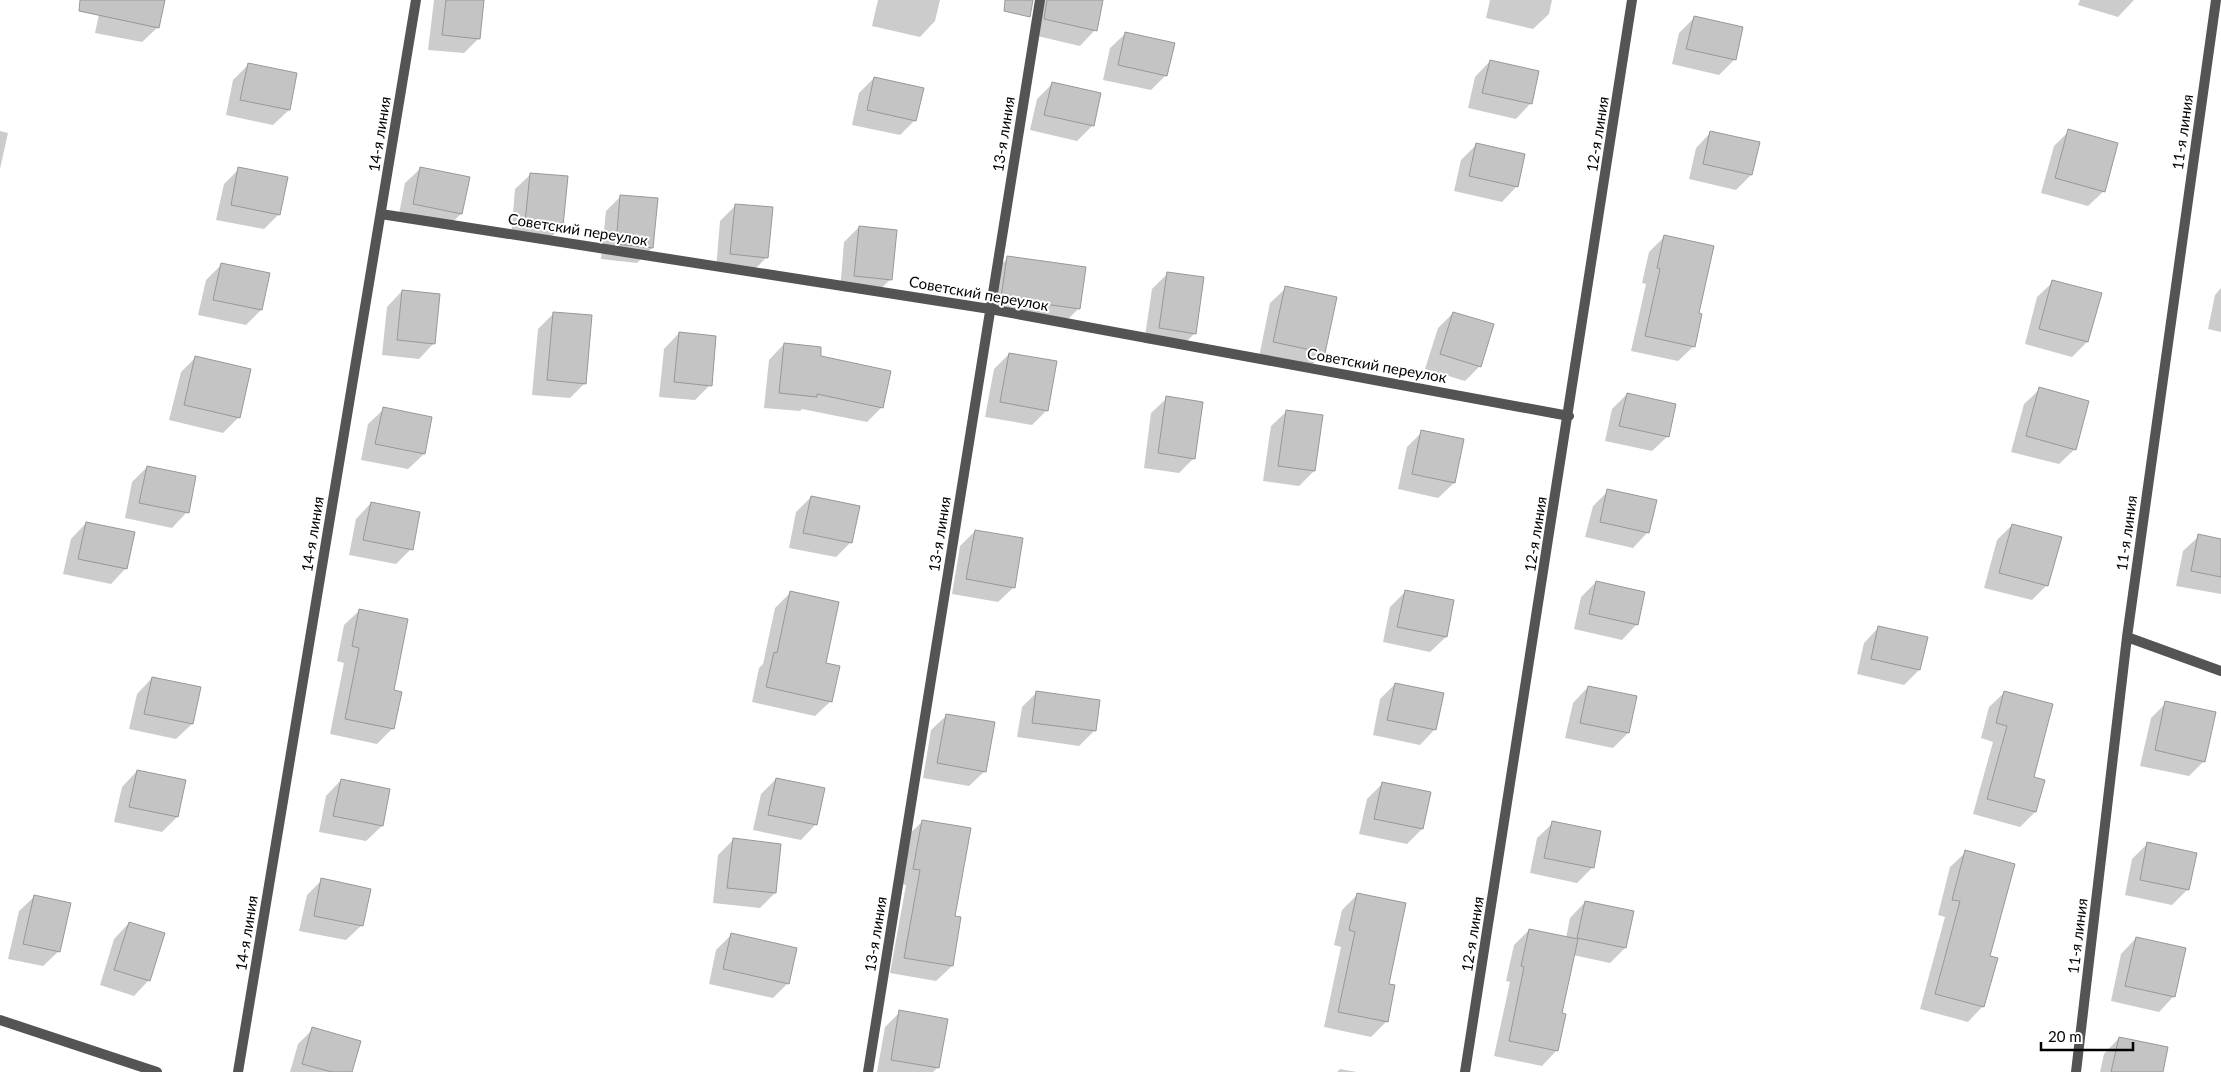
<svg xmlns="http://www.w3.org/2000/svg" width="2221" height="1072" font-family="Lato,sans-serif">
  <rect width="100%" height="100%" fill="#fff"/>
  <!-- shadow -->
  <path fill="#0003" d="M 102,0 L 163,0 L 158,27 L 142,42 L 95,33 Z
    M 434,0 L 483,0 L 479,38 L 464,53 L 428,50 Z
    M 878,0 L 940,0 L 935,21 L 920,37 L 872,26 Z
    M 1044,0 L 1102,0 L 1095,30 L 1080,46 L 1033,35 Z
    M 1490,0 L 1552,0 L 1549,14 L 1533,29 L 1486,18 Z
    M 2080,0 L 2134,0 L 2118,17 L 2078,5 Z
    M 1694,18 L 1741,28 L 1734,60 L 1719,75 L 1672,64 L 1679,33 Z
    M 1126,33 L 1166,75 L 1151,90 L 1103,80 L 1110,48 Z
    M 1490,61 L 1531,103 L 1516,119 L 1468,108 L 1475,77 Z
    M 248,65 L 289,110 L 273,125 L 226,115 L 233,80 Z
    M 874,78 L 915,120 L 900,135 L 852,125 L 859,93 Z
    M 1052,84 L 1099,94 L 1092,126 L 1077,141 L 1030,130 L 1037,99 Z
    M 0,131 L 8,133 L 0,169 Z
    M 2069,131 L 2104,191 L 2088,206 L 2041,193 L 2054,146 Z
    M 1711,132 L 1751,175 L 1736,190 L 1689,179 L 1696,148 Z
    M 1476,145 L 1517,186 L 1502,202 L 1454,191 L 1461,160 Z
    M 421,168 L 461,214 L 445,229 L 398,219 L 405,183 Z
    M 239,169 L 279,214 L 264,229 L 216,220 L 224,184 Z
    M 531,174 L 562,226 L 547,241 L 511,237 L 515,189 Z
    M 621,196 L 652,248 L 637,263 L 601,259 L 606,211 Z
    M 736,205 L 767,257 L 752,272 L 716,269 L 720,221 Z
    M 859,227 L 891,279 L 875,294 L 840,291 L 844,242 Z
    M 1664,237 L 1697,314 L 1694,346 L 1678,361 L 1631,351 L 1646,284 L 1642,283 L 1649,252 Z
    M 1008,258 L 1078,309 L 1063,324 L 987,313 L 993,273 Z
    M 221,265 L 268,274 L 261,310 L 246,325 L 198,315 L 206,280 Z
    M 1168,273 L 1195,333 L 1180,348 L 1144,343 L 1152,289 Z
    M 2053,282 L 2100,294 L 2087,342 L 2072,357 L 2025,344 L 2037,297 Z
    M 1286,288 L 1324,352 L 1309,368 L 1259,357 L 1270,303 Z
    M 2221,288 L 2221,332 L 2208,329 L 2215,295 Z
    M 402,291 L 434,343 L 419,359 L 382,355 L 387,307 Z
    M 1453,313 L 1480,366 L 1465,381 L 1425,369 L 1438,328 Z
    M 553,314 L 585,383 L 570,398 L 532,395 L 538,329 Z
    M 679,333 L 710,385 L 695,400 L 659,397 L 664,349 Z
    M 784,344 L 882,407 L 867,422 L 802,409 L 800,411 L 764,408 L 769,360 Z
    M 1009,354 L 1047,410 L 1032,425 L 985,417 L 994,369 Z
    M 196,357 L 239,417 L 223,433 L 169,420 L 181,372 Z
    M 2040,389 L 2075,449 L 2059,464 L 2011,452 L 2024,404 Z
    M 1627,394 L 1668,436 L 1652,451 L 1605,441 L 1612,409 Z
    M 1167,398 L 1194,458 L 1179,473 L 1144,468 L 1151,413 Z
    M 384,409 L 431,418 L 424,454 L 408,469 L 361,460 L 368,424 Z
    M 1287,411 L 1322,416 L 1314,471 L 1299,486 L 1263,481 L 1271,426 Z
    M 1422,432 L 1454,483 L 1438,498 L 1398,489 L 1407,447 Z
    M 147,467 L 187,512 L 172,528 L 125,518 L 132,482 Z
    M 1608,491 L 1648,532 L 1633,548 L 1585,537 L 1593,506 Z
    M 811,497 L 851,542 L 836,557 L 789,548 L 796,512 Z
    M 371,503 L 411,549 L 396,564 L 349,555 L 356,519 Z
    M 86,523 L 126,568 L 111,584 L 63,574 L 71,539 Z
    M 2012,525 L 2047,585 L 2032,600 L 1984,588 L 1997,540 Z
    M 975,531 L 1014,587 L 998,602 L 952,594 L 960,546 Z
    M 2199,536 L 2221,540 L 2221,594 L 2176,586 L 2183,551 Z
    M 1596,582 L 1637,624 L 1622,640 L 1574,629 L 1581,597 Z
    M 1406,591 L 1446,637 L 1430,652 L 1383,642 L 1390,607 Z
    M 790,593 L 825,664 L 831,701 L 815,716 L 752,702 L 759,668 L 763,664 L 775,608 Z
    M 360,610 L 392,691 L 393,728 L 377,744 L 330,734 L 344,663 L 337,661 L 344,625 Z
    M 1879,627 L 1919,670 L 1904,685 L 1857,674 L 1864,643 Z
    M 152,678 L 192,724 L 176,739 L 129,729 L 137,694 Z
    M 1395,684 L 1435,729 L 1420,745 L 1373,735 L 1380,699 Z
    M 1588,687 L 1628,733 L 1613,748 L 1565,738 L 1573,703 Z
    M 1037,692 L 1094,731 L 1079,746 L 1017,737 L 1022,707 Z
    M 2005,692 L 2033,777 L 2035,812 L 2020,827 L 1973,814 L 1993,742 L 1981,738 L 1989,707 Z
    M 2166,703 L 2204,761 L 2189,776 L 2140,766 L 2151,718 Z
    M 947,715 L 985,771 L 969,786 L 923,778 L 931,730 Z
    M 137,771 L 177,817 L 162,832 L 114,822 L 122,787 Z
    M 776,779 L 816,824 L 801,840 L 753,830 L 761,794 Z
    M 341,780 L 389,790 L 382,826 L 366,841 L 319,832 L 326,796 Z
    M 1382,784 L 1429,793 L 1422,829 L 1407,844 L 1359,834 L 1367,799 Z
    M 923,821 L 953,917 L 960,918 L 952,966 L 936,981 L 890,973 L 906,885 L 899,884 L 907,836 Z
    M 1553,823 L 1600,832 L 1592,868 L 1577,883 L 1530,873 L 1537,838 Z
    M 733,840 L 775,893 L 760,908 L 713,903 L 718,855 Z
    M 2147,844 L 2188,889 L 2172,905 L 2125,895 L 2132,859 Z
    M 1966,852 L 1988,957 L 1983,1006 L 1968,1022 L 1920,1009 L 1945,917 L 1938,915 L 1950,867 Z
    M 322,880 L 362,925 L 346,940 L 299,931 L 307,895 Z
    M 1357,895 L 1388,985 L 1394,986 L 1386,1022 L 1371,1037 L 1324,1027 L 1341,947 L 1334,945 L 1342,910 Z
    M 35,896 L 59,951 L 43,966 L 8,959 L 19,911 Z
    M 1585,902 L 1625,948 L 1610,963 L 1573,955 L 1561,1014 L 1557,1050 L 1542,1066 L 1494,1056 L 1510,982 L 1506,981 L 1514,945 L 1529,930 L 1566,938 L 1570,918 Z
    M 129,923 L 149,980 L 134,996 L 100,985 L 114,939 Z
    M 731,935 L 788,983 L 773,998 L 709,984 L 716,950 Z
    M 2136,938 L 2174,996 L 2159,1012 L 2111,1001 L 2121,954 Z
    M 900,1012 L 938,1067 L 933,1072 L 877,1072 L 885,1027 Z
    M 313,1029 L 351,1072 L 290,1072 L 298,1044 Z
    M 2119,1038 L 2161,1072 L 2100,1072 L 2104,1054 Z
    M 1340,1069 L 1357,1072 L 1337,1072 Z"/>
  <!-- building -->
  <path fill="#c4c4c4" stroke="#989898" d="M 80,0 L 165,0 L 159,28 L 79,11 Z
    M 446,0 L 484,0 L 480,39 L 442,35 Z
    M 1005,0 L 1033,0 L 1030,17 L 1004,11 Z
    M 1047,0 L 1103,0 L 1097,31 L 1044,19 Z
    M 1694,16 L 1743,27 L 1736,60 L 1686,49 Z
    M 1125,32 L 1175,43 L 1167,76 L 1118,65 Z
    M 1490,60 L 1539,71 L 1532,104 L 1482,93 Z
    M 248,63 L 297,73 L 290,110 L 240,100 Z
    M 874,77 L 924,88 L 916,121 L 867,110 Z
    M 1052,82 L 1101,93 L 1094,126 L 1044,115 Z
    M 2068,129 L 2118,143 L 2105,192 L 2055,178 Z
    M 1710,131 L 1760,142 L 1752,175 L 1703,164 Z
    M 1476,143 L 1525,154 L 1518,187 L 1469,176 Z
    M 238,167 L 288,177 L 280,215 L 231,205 Z
    M 420,167 L 470,177 L 462,214 L 413,204 Z
    M 530,173 L 568,176 L 563,226 L 525,222 Z
    M 620,195 L 658,198 L 653,248 L 616,244 Z
    M 735,204 L 773,207 L 768,258 L 730,254 Z
    M 859,226 L 897,230 L 892,280 L 854,276 Z
    M 1664,235 L 1714,246 L 1699,313 L 1702,314 L 1695,347 L 1645,336 L 1660,269 L 1657,268 Z
    M 1007,256 L 1086,267 L 1080,309 L 1001,298 Z
    M 221,263 L 270,273 L 262,310 L 213,300 Z
    M 1167,272 L 1204,277 L 1196,334 L 1159,328 Z
    M 2052,280 L 2102,293 L 2088,342 L 2039,329 Z
    M 1285,286 L 1337,297 L 1325,353 L 1273,342 Z
    M 402,290 L 440,294 L 435,344 L 397,340 Z
    M 553,312 L 592,315 L 586,384 L 547,380 Z
    M 1453,312 L 1494,324 L 1481,367 L 1440,354 Z
    M 679,332 L 716,336 L 712,386 L 674,382 Z
    M 784,343 L 821,347 L 821,356 L 891,371 L 883,408 L 817,394 L 817,397 L 779,393 Z
    M 1009,353 L 1057,361 L 1048,411 L 1000,402 Z
    M 195,356 L 251,369 L 240,418 L 184,405 Z
    M 2039,387 L 2089,401 L 2076,450 L 2026,436 Z
    M 1627,393 L 1676,404 L 1669,437 L 1619,426 Z
    M 1166,396 L 1203,402 L 1195,459 L 1158,453 Z
    M 383,407 L 432,417 L 425,454 L 375,444 Z
    M 1286,410 L 1323,415 L 1315,471 L 1278,466 Z
    M 1421,430 L 1464,439 L 1455,483 L 1412,474 Z
    M 147,466 L 196,476 L 189,513 L 139,503 Z
    M 1607,489 L 1657,500 L 1649,533 L 1600,522 Z
    M 811,496 L 860,506 L 852,543 L 803,533 Z
    M 371,502 L 420,512 L 413,550 L 363,540 Z
    M 86,522 L 135,532 L 127,569 L 78,559 Z
    M 2012,524 L 2062,537 L 2048,586 L 1999,573 Z
    M 975,530 L 1023,538 L 1015,588 L 966,579 Z
    M 2198,534 L 2221,539 L 2221,577 L 2191,571 Z
    M 1596,581 L 1645,592 L 1638,625 L 1589,614 Z
    M 1405,590 L 1454,600 L 1447,637 L 1397,627 Z
    M 790,591 L 839,602 L 826,663 L 840,666 L 832,702 L 766,687 L 774,652 L 777,653 Z
    M 359,609 L 408,619 L 394,690 L 402,692 L 394,729 L 345,719 L 359,648 L 352,646 Z
    M 1878,626 L 1928,637 L 1920,670 L 1871,659 Z
    M 152,677 L 201,687 L 193,724 L 144,714 Z
    M 1395,683 L 1444,693 L 1436,730 L 1387,720 Z
    M 1588,686 L 1637,696 L 1629,733 L 1580,723 Z
    M 1036,691 L 1100,700 L 1096,731 L 1032,723 Z
    M 2004,691 L 2053,704 L 2034,777 L 2045,780 L 2036,812 L 1987,799 L 2007,726 L 1996,723 Z
    M 2165,701 L 2216,712 L 2205,762 L 2155,750 Z
    M 946,714 L 995,722 L 986,772 L 937,763 Z
    M 137,770 L 186,780 L 178,817 L 129,807 Z
    M 776,778 L 825,788 L 817,825 L 768,815 Z
    M 341,779 L 390,789 L 383,826 L 333,816 Z
    M 1382,782 L 1431,792 L 1423,829 L 1374,819 Z
    M 922,820 L 971,828 L 955,916 L 961,917 L 953,966 L 904,958 L 920,870 L 913,869 Z
    M 1552,821 L 1601,831 L 1594,868 L 1544,858 Z
    M 733,838 L 781,844 L 776,893 L 727,888 Z
    M 2147,842 L 2197,853 L 2189,890 L 2140,880 Z
    M 1965,850 L 2015,864 L 1990,956 L 1998,958 L 1984,1007 L 1935,994 L 1960,901 L 1952,900 Z
    M 321,878 L 371,889 L 363,926 L 314,916 Z
    M 1357,893 L 1406,903 L 1389,984 L 1395,985 L 1388,1022 L 1338,1012 L 1355,932 L 1349,930 Z
    M 34,895 L 71,903 L 60,952 L 23,944 Z
    M 1585,901 L 1634,911 L 1626,948 L 1577,938 Z
    M 129,922 L 165,933 L 150,981 L 114,970 Z
    M 1529,929 L 1578,939 L 1562,1013 L 1566,1014 L 1558,1051 L 1509,1041 L 1524,967 L 1521,966 Z
    M 731,933 L 797,948 L 789,984 L 723,969 Z
    M 2136,937 L 2186,948 L 2175,997 L 2125,986 Z
    M 899,1010 L 948,1019 L 939,1068 L 891,1060 Z
    M 312,1027 L 361,1041 L 352,1072 L 332,1072 L 302,1064 Z
    M 2119,1037 L 2168,1047 L 2163,1072 L 2111,1072 Z"/>
  <g fill="none" stroke-linecap="round" stroke-linejoin="round">
    <!-- minor -->
    <path stroke="#545454" stroke-width="10" d="M 381,214 L 990,309 L 1569,416
      M 2127,637 L 2221,671
      M 0,1020 L 157,1072
      M 238,1072 L 416,0
      M 868,1072 L 1040,0
      M 1465,1072 L 1632,0
      M 2076,1072 L 2127,637 L 2216,0"/>
  </g>
  <g text-anchor="middle" dominant-baseline="central" stroke-width="4" stroke-linejoin="round" paint-order="stroke">
    <!-- street labels -->
    <g font-size="15" fill="#000" stroke="#fff">
      <text transform="translate(2182 132) rotate(-82)">11-я линия</text>
      <text transform="translate(379 134) rotate(-81)">14-я линия</text>
      <text transform="translate(1003 134) rotate(-81)">13-я линия</text>
      <text transform="translate(1597 134) rotate(-81)">12-я линия</text>
      <text transform="translate(578 229) rotate(9)">Советский переулок</text>
      <text transform="translate(979 293) rotate(10)">Советский переулок</text>
      <text transform="translate(1377 365) rotate(10)">Советский переулок</text>
      <text transform="translate(2126 533) rotate(-82)">11-я линия</text>
      <text transform="translate(312 534) rotate(-81)">14-я линия</text>
      <text transform="translate(939 534) rotate(-81)">13-я линия</text>
      <text transform="translate(1535 534) rotate(-81)">12-я линия</text>
      <text transform="translate(246 933) rotate(-81)">14-я линия</text>
      <text transform="translate(875 934) rotate(-81)">13-я линия</text>
      <text transform="translate(1472 934) rotate(-81)">12-я линия</text>
      <text transform="translate(2077 936) rotate(-83)">11-я линия</text>
    </g>
  </g>
  <!-- scale -->
  <path d="M2041 1042v8h92v-8" fill="none" stroke="#000000" stroke-width="2.5"/>
  <text x="2048" y="1042" font-size="15" fill="#000000" stroke="#ffffff" stroke-width="4" paint-order="stroke">20 m</text>
</svg>
